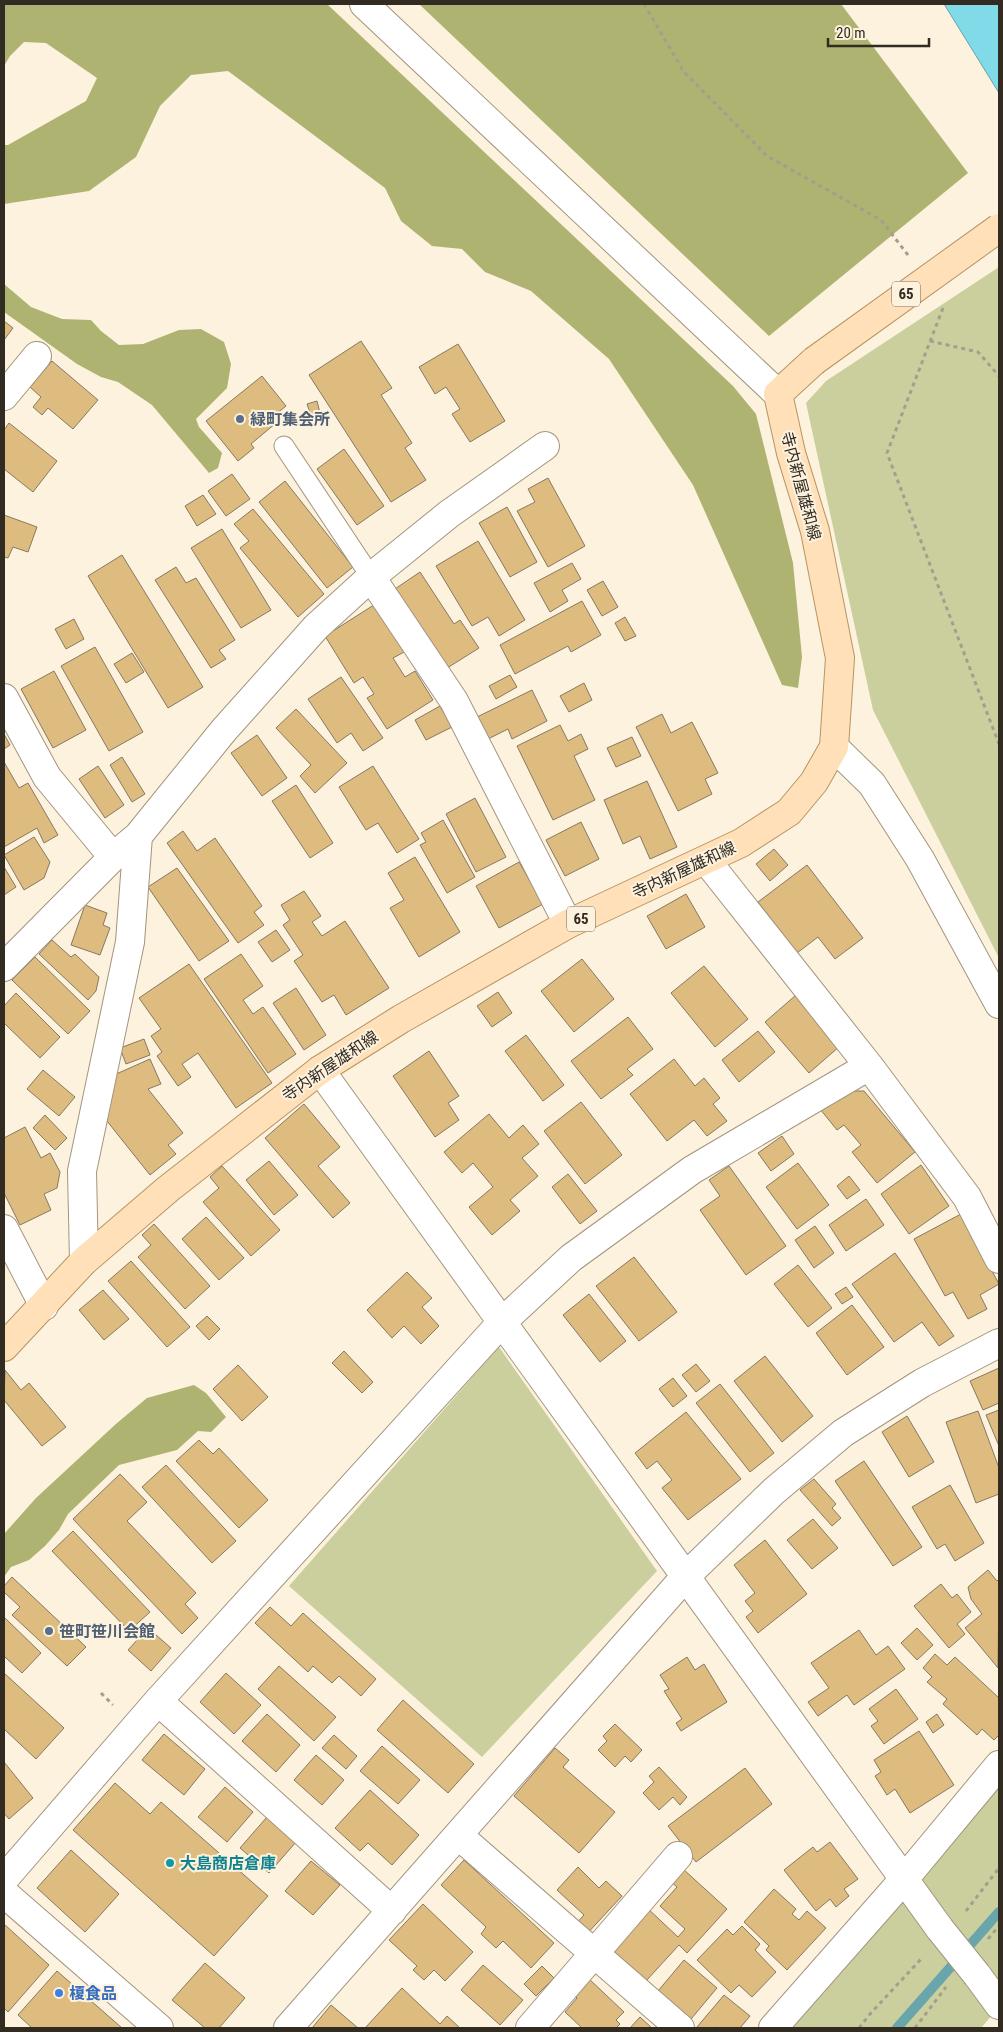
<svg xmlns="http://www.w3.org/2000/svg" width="1003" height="2032" font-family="'Roboto Condensed','Noto Sans JP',sans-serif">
  <rect width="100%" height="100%" fill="#fdf2de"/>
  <!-- green -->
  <path fill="#cbcf9e" d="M 999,267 L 999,958 L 873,710 L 806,403 L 826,381 Z
    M 499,1347 L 657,1571 L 482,1757 L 289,1586 Z
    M 999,1786 L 999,2007 L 981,2028 L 786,2028 Z"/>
  <!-- forest -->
  <path fill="#afb371" d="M 4,4 L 327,4 L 733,386 L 756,414 L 793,563 L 802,657 L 798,688 L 782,685 L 693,485 L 609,359 L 531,291 L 485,272 L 462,249 L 432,246 L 401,221 L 385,188 L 228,71 L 191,75 L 160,106 L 136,157 L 89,191 L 4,204 L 4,145 L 8,145 L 86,101 L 97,78 L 46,43 L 24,42 L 10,56 L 4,66 Z
    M 419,4 L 841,4 L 968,173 L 769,336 Z
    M 4,284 L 31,307 L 62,319 L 91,320 L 101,331 L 119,345 L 143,344 L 179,330 L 201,329 L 224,342 L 231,364 L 227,388 L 196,419 L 199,427 L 222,453 L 218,468 L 209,473 L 152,405 L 118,382 L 101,377 L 77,364 L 4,312 Z
    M 194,1385 L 206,1393 L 226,1417 L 211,1432 L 198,1431 L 177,1450 L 119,1465 L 68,1514 L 59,1530 L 45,1546 L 29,1560 L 11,1567 L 4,1577 L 4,1534 L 36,1498 L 117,1423 L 147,1398 Z"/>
  <!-- water -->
  <path fill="#80dae7" stroke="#68a6ac" d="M 944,4 L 999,4 L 999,93 Z"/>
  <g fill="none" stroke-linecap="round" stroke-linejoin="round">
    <!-- stream -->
    <path stroke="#68a6ac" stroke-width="10" d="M 897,2028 L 999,1912"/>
  </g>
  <!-- building -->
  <path fill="#debb7e" stroke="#867962" d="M 4,321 L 13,328 L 4,340 Z
    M 361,341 L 392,388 L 381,395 L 412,443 L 405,448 L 426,480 L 391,502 L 309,375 Z
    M 458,344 L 505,421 L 470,442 L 452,414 L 460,409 L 446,387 L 435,394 L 419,367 Z
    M 52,361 L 98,400 L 73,429 L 48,408 L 42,415 L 33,407 L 41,397 L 30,387 Z
    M 262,376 L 286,406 L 271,418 L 276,423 L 251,444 L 254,448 L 238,461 L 206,421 Z
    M 317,401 L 320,413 L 311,416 L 307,404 Z
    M 9,423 L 57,461 L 33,492 L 4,469 L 4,430 Z
    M 344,449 L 384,506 L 357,525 L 317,469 Z
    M 232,474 L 250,499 L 226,516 L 208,491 Z
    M 548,478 L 585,546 L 548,567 L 517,511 L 535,502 L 528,489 Z
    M 285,481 L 353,567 L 327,588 L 259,502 Z
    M 203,495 L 216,514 L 197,526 L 185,506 Z
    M 507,507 L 537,562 L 510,577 L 479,523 Z
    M 253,509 L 324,594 L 298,617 L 240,548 L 249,541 L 234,524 Z
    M 4,515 L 37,527 L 28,552 L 13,547 L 8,558 L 4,557 Z
    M 222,529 L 271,610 L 241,628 L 191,548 Z
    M 478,541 L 525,620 L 499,636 L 488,617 L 472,626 L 436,566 Z
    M 122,555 L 203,687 L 168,708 L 88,576 Z
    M 572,563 L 581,579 L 562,590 L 568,601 L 550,612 L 534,583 Z
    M 176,567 L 186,583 L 196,578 L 235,640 L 219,650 L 226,659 L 211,668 L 155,580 Z
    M 420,572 L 454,624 L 460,620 L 479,648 L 444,670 L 392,591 Z
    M 603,581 L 618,607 L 602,616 L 587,590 Z
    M 582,601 L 601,635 L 571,652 L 568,646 L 515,674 L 500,645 Z
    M 377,603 L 406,651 L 393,658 L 405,677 L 415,671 L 433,700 L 387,729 L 367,698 L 374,694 L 363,677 L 354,683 L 325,636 Z
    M 625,617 L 636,636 L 625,641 L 615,623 Z
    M 74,619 L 84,639 L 66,649 L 55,629 Z
    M 95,647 L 143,732 L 109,751 L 61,666 Z
    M 132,653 L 144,672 L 126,683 L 114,664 Z
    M 54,671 L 86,730 L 53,748 L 21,689 Z
    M 510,675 L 517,687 L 496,699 L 489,686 Z
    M 341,677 L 383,738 L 363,751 L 351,733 L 337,743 L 308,699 Z
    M 584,683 L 592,700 L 569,712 L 560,696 Z
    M 532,690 L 547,721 L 512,739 L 508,729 L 486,740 L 475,718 Z
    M 440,706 L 452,727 L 426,740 L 415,720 Z
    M 296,709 L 347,763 L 315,793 L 300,776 L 311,765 L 276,728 Z
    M 662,714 L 671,733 L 692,722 L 718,773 L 705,779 L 712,794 L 678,811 L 636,727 Z
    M 560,725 L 568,741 L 581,734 L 588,749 L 574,756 L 595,800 L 553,820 L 517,746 Z
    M 4,734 L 10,745 L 4,749 Z
    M 257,735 L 287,778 L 262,796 L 231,753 Z
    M 632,737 L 641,756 L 616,767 L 607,748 Z
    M 122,757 L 145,794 L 132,802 L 110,765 Z
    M 4,762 L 19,788 L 28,783 L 58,835 L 44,843 L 37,828 L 4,847 Z
    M 98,766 L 124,805 L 105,818 L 79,779 Z
    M 373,766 L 419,839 L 397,853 L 378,823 L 366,830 L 339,787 Z
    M 647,781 L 677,847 L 650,859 L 640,836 L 623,844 L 604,800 Z
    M 296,785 L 333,843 L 310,858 L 272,801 Z
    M 475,798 L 506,857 L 476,872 L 446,814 Z
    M 443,820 L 475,877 L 447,893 L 420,845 L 426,842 L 421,833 Z
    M 581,822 L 599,859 L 565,876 L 546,840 Z
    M 183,831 L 197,851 L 215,838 L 262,906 L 254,912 L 264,925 L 238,943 L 167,843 Z
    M 34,837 L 50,862 L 44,878 L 24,890 L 4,855 Z
    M 774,849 L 788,865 L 770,881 L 756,864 Z
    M 415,857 L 460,932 L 419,957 L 390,908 L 404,900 L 388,873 Z
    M 519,862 L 543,904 L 499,928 L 476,886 Z
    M 807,865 L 863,938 L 835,959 L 818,937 L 797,953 L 758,902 Z
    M 4,867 L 16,887 L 4,895 Z
    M 177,868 L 229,941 L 199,961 L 148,887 Z
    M 304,891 L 321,916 L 312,922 L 322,936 L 345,921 L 389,988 L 346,1015 L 334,995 L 322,1002 L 294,961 L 303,955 L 283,925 L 290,920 L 281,905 Z
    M 686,894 L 705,927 L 666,949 L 647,916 Z
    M 85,905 L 107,913 L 103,925 L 110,928 L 100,955 L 71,945 Z
    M 276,930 L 290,950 L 272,962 L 258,942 Z
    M 52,940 L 71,957 L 75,954 L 99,977 L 96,991 L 88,1000 L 39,954 Z
    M 241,954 L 263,986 L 243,1000 L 253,1014 L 263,1007 L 296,1054 L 268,1073 L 204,979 Z
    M 35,957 L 90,1011 L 68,1034 L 12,980 Z
    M 582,959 L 614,999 L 574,1032 L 541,991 Z
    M 189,964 L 272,1083 L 236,1108 L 198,1053 L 182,1064 L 191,1077 L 178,1086 L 157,1056 L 162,1052 L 151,1036 L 161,1029 L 139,998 Z
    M 704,966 L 748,1019 L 715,1047 L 671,993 Z
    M 296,988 L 326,1035 L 304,1050 L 273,1003 Z
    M 498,992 L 512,1013 L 492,1027 L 477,1006 Z
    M 16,993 L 60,1037 L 40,1058 L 4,1023 L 4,1006 Z
    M 796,995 L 840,1046 L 809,1073 L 765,1022 Z
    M 628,1017 L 653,1049 L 627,1069 L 633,1075 L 601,1099 L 571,1061 Z
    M 758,1031 L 775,1052 L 739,1082 L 722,1060 Z
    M 526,1035 L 564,1085 L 543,1101 L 505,1051 Z
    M 144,1039 L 150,1055 L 126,1064 L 120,1048 Z
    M 429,1051 L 459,1096 L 448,1103 L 459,1120 L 435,1137 L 393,1076 Z
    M 150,1059 L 161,1084 L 148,1089 L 183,1133 L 168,1145 L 176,1154 L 150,1175 L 103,1116 L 114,1075 Z
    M 674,1059 L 695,1086 L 704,1078 L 720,1098 L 713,1104 L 727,1121 L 707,1136 L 694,1120 L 667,1141 L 630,1094 Z
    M 43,1070 L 75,1097 L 59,1116 L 27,1089 Z
    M 842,1091 L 864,1091 L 915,1152 L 877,1183 L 852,1152 L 861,1145 L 844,1125 L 837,1130 L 820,1109 Z
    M 581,1102 L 622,1155 L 585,1184 L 544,1131 Z
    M 304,1104 L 340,1147 L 318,1166 L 350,1203 L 333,1218 L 265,1138 Z
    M 489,1114 L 509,1138 L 523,1125 L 539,1144 L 522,1158 L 538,1176 L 510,1200 L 520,1211 L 492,1235 L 469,1207 L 493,1187 L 473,1163 L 462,1173 L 444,1152 Z
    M 45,1115 L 67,1138 L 55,1150 L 33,1128 Z
    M 25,1127 L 41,1158 L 50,1153 L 60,1172 L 57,1188 L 44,1194 L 51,1210 L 20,1225 L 4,1193 L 4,1138 Z
    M 782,1136 L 794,1154 L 771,1171 L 758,1153 Z
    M 269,1161 L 298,1195 L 274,1215 L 246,1180 Z
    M 798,1163 L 829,1205 L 797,1229 L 766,1187 Z
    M 921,1165 L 949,1206 L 909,1234 L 881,1194 Z
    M 222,1166 L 280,1230 L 251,1256 L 203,1202 L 219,1188 L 210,1177 Z
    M 729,1166 L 786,1246 L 746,1275 L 700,1210 L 720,1196 L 709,1180 Z
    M 568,1174 L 597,1211 L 580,1224 L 552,1187 Z
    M 849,1176 L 860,1190 L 847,1199 L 837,1186 Z
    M 866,1199 L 884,1225 L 846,1251 L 829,1225 Z
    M 961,1214 L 999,1284 L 980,1295 L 987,1309 L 968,1319 L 953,1292 L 945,1296 L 914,1239 Z
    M 206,1217 L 244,1258 L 219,1280 L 182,1239 Z
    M 154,1224 L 210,1286 L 185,1309 L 138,1257 L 151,1245 L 142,1235 Z
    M 815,1226 L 834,1253 L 814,1268 L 795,1240 Z
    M 895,1253 L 954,1336 L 939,1346 L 922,1322 L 894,1342 L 852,1284 Z
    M 634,1257 L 677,1312 L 639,1341 L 596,1286 Z
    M 131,1261 L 190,1327 L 167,1347 L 108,1281 Z
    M 798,1265 L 832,1308 L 808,1327 L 774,1284 Z
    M 407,1272 L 432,1298 L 422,1307 L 439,1326 L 421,1344 L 404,1326 L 392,1338 L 367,1310 Z
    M 846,1287 L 853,1297 L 842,1304 L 835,1294 Z
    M 103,1290 L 129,1319 L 104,1340 L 79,1310 Z
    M 589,1294 L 626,1341 L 600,1362 L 563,1315 Z
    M 852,1305 L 884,1347 L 847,1375 L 816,1333 Z
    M 207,1316 L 220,1329 L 209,1340 L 196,1326 Z
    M 344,1351 L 373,1382 L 362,1393 L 332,1363 Z
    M 765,1356 L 813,1416 L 782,1442 L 734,1381 Z
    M 696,1364 L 710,1381 L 696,1392 L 682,1375 Z
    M 238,1365 L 268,1397 L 242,1421 L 213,1389 Z
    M 999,1368 L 999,1403 L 983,1410 L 970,1381 Z
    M 5,1370 L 21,1390 L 29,1383 L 66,1427 L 42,1446 L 4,1400 Z
    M 673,1378 L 687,1396 L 673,1407 L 659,1389 Z
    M 720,1384 L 774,1453 L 750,1472 L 696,1403 Z
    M 999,1410 L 999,1446 L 986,1415 Z
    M 978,1411 L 999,1468 L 999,1494 L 976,1503 L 946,1422 Z
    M 686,1412 L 741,1479 L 688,1520 L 662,1488 L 672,1480 L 657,1461 L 647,1469 L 635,1453 Z
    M 907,1416 L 934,1462 L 909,1477 L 882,1432 Z
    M 199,1440 L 213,1454 L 219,1448 L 268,1500 L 239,1528 L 176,1461 Z
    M 864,1461 L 922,1547 L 893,1566 L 835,1481 Z
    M 166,1465 L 236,1541 L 212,1563 L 142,1487 Z
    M 120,1474 L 147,1502 L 127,1521 L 196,1593 L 185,1604 L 198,1618 L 182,1634 L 73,1519 Z
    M 814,1479 L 836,1504 L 832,1508 L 841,1518 L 832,1526 L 800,1490 Z
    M 950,1485 L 984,1543 L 955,1561 L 945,1544 L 937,1549 L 912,1507 Z
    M 813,1519 L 838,1548 L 812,1569 L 787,1540 Z
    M 73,1531 L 150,1612 L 129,1631 L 52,1551 Z
    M 765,1540 L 807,1594 L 758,1633 L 746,1617 L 753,1611 L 745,1601 L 755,1593 L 734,1565 Z
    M 988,1570 L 997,1581 L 999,1579 L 998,1668 L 965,1628 L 982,1614 L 971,1599 L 968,1587 Z
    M 12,1577 L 86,1647 L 67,1666 L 12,1615 L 20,1607 L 4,1592 L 4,1586 Z
    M 941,1584 L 952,1598 L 957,1594 L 971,1612 L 957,1624 L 965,1634 L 949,1648 L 914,1606 Z
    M 270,1607 L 291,1626 L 303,1613 L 376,1679 L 361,1696 L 339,1676 L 332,1683 L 313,1666 L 308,1672 L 255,1623 Z
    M 4,1617 L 41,1653 L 22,1673 L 4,1656 Z
    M 148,1628 L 171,1648 L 151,1671 L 128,1650 Z
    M 917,1628 L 933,1645 L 917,1660 L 901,1643 Z
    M 859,1630 L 876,1655 L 888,1646 L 905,1669 L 854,1705 L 847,1695 L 818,1716 L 808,1702 L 829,1688 L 811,1663 Z
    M 935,1654 L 947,1665 L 955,1657 L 999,1698 L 999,1735 L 994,1740 L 982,1729 L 977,1735 L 943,1704 L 947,1699 L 927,1682 L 932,1677 L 923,1668 Z
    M 687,1657 L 695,1670 L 704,1664 L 727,1702 L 681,1731 L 676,1723 L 682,1719 L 664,1691 L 669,1689 L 660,1675 Z
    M 279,1666 L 336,1717 L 314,1741 L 258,1689 Z
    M 4,1673 L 64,1728 L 36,1759 L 4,1729 Z
    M 226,1673 L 261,1705 L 234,1734 L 200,1702 Z
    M 896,1689 L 918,1719 L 884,1744 L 871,1726 L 878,1721 L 869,1709 Z
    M 403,1700 L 474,1764 L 448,1793 L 377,1730 Z
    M 267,1714 L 300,1745 L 276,1772 L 242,1741 Z
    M 937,1714 L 944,1725 L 933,1733 L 926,1722 Z
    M 615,1724 L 642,1750 L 631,1762 L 625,1756 L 615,1767 L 598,1750 L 607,1741 L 603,1736 Z
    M 919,1731 L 954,1785 L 910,1813 L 895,1789 L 887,1795 L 875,1776 L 881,1772 L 874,1760 Z
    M 164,1734 L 205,1769 L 184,1795 L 142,1760 Z
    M 334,1735 L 357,1756 L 346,1769 L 322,1748 Z
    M 382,1746 L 420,1780 L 398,1804 L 360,1771 Z
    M 555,1748 L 569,1760 L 563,1767 L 615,1812 L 579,1853 L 514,1796 Z
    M 316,1755 L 344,1780 L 322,1805 L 294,1780 Z
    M 4,1762 L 33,1798 L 9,1819 L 4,1813 Z
    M 659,1767 L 687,1797 L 680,1805 L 673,1797 L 659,1810 L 643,1793 L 654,1782 L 649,1776 Z
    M 745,1768 L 772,1804 L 696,1862 L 668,1826 Z
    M 115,1783 L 150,1814 L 161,1802 L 268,1896 L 214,1956 L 73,1830 Z
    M 225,1787 L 253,1812 L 227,1842 L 198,1817 Z
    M 370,1790 L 419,1835 L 392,1865 L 368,1843 L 360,1851 L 335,1828 Z
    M 267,1817 L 296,1842 L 269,1873 L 240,1848 Z
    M 830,1842 L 858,1879 L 844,1889 L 849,1896 L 836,1907 L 830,1899 L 816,1911 L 784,1870 L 813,1847 L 817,1852 Z
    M 71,1850 L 119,1894 L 85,1932 L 37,1888 Z
    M 464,1860 L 554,1943 L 531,1968 L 503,1941 L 496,1948 L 481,1934 L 486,1927 L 441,1885 Z
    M 311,1861 L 340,1885 L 313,1915 L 285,1891 Z
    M 578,1867 L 599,1888 L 606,1881 L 622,1896 L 584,1937 L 573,1927 L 584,1915 L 557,1890 Z
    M 683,1869 L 727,1909 L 687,1953 L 679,1945 L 645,1982 L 607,1948 L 645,1906 L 678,1937 L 685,1929 L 660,1906 L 677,1887 L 668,1879 Z
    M 774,1889 L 796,1909 L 792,1914 L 799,1920 L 807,1911 L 826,1928 L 787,1970 L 766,1950 L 769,1946 L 744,1922 Z
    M 423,1904 L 473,1952 L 445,1981 L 434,1970 L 424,1980 L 413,1970 L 417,1966 L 389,1940 Z
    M 4,1924 L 49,1965 L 8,2012 L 4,2008 Z
    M 742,1926 L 760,1944 L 755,1950 L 776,1972 L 752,1997 L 739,1985 L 731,1993 L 697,1960 L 727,1929 L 733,1935 Z
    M 684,1960 L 717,1988 L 691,2019 L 658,1991 Z
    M 205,1963 L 245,1998 L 219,2028 L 205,2028 L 172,2000 Z
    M 483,1965 L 523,2000 L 500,2025 L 461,1990 Z
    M 542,1966 L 554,1978 L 536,1996 L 524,1984 Z
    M 57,1971 L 122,2028 L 32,2028 L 18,2015 Z
    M 587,1977 L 624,2012 L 616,2020 L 620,2024 L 616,2028 L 582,2028 L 565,2012 L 577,1998 L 572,1993 Z
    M 402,1988 L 440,2024 L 447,2016 L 460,2028 L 365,2028 Z
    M 724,1995 L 750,2016 L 740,2028 L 717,2028 L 716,2027 L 714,2028 L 698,2028 L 697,2027 Z
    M 331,2005 L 358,2028 L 312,2028 Z
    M 640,2017 L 652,2028 L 630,2028 Z"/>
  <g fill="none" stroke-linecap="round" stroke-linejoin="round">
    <!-- service casing -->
    <g stroke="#a3957e" stroke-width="21">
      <path id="service" d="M 284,446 L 371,577"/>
    </g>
    <!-- minor casing -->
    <g stroke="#a3957e" stroke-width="30">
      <path id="minor" d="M 4,396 L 37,356
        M 371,577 L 454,701 L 568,924
        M 4,698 L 47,777 L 113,857
        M 706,860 L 869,1066 L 967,1197 L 999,1259
        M 4,967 L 113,857 L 138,836 L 224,730 L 316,627 L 371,577 L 449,514 L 545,446
        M 320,1070 L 940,1929
        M 4,1229 L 44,1306
        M 84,1261 L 82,1171 L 130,942 L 138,836
        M 158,1701 L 392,1911
        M 458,1835 L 680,2028
        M 4,1879 L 158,1701 L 502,1322 L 571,1258 L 692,1170 L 869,1066
        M 4,1893 L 159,2028
        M 977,1975 L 999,2005
        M 288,2028 L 685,1577 L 774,1491 L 843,1433 L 922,1383 L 999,1343
        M 530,2028 L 678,1856
        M 773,2028 L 905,1878 L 999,1765"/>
    </g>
    <!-- tertiary casing -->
    <g stroke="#a3957e" stroke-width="30">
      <path id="tertiary" d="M 364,4 L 778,394
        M 834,747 L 872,784 L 920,859 L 999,1004"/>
    </g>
    <!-- primary casing -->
    <g stroke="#b79464" stroke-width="30">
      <path id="primary" d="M 4,1347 L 84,1261 L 168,1189 L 320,1070 L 401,1019 L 568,924 L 741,843 L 789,812 L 814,782 L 834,747 L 840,658 L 815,531 L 791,453 L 778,394 L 814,361"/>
    </g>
    <!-- path -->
    <path stroke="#a69d8e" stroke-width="3" stroke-dasharray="4 4" stroke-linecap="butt" d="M 644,4 L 684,72 L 767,156 L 881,220 L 908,255
      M 943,308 L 887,453 L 999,744
      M 930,341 L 978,352 L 999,376
      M 101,1693 L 113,1705
      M 966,1911 L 999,1868
      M 988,1939 L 999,1926
      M 859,2028 L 870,2014 L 922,1958
      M 915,2028 L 946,1987"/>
    <!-- service -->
    <use href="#service" stroke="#fff" stroke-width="19"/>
    <!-- minor -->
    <use href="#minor" stroke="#fff" stroke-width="28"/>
    <!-- tertiary -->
    <use href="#tertiary" stroke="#fff" stroke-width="28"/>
    <!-- primary -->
    <use href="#primary" stroke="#ffe0b8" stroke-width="28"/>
    <!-- minor-bridge casing -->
    <g stroke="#a3957e" stroke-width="30" stroke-linecap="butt">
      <path id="minor-bridge" d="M 940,1929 L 977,1975"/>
    </g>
    <!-- primary-bridge casing -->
    <g stroke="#b79464" stroke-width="30" stroke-linecap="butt">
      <path id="primary-bridge" d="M 814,361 L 999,228"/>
    </g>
    <!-- minor-bridge -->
    <use href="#minor-bridge" stroke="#fff" stroke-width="28"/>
    <!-- primary-bridge -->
    <use href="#primary-bridge" stroke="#ffe0b8" stroke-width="28"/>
  </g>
  <!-- markers -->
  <g fill="#5c6f8a" stroke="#fdf2de" stroke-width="2">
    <circle cx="240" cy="419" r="5"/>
    <circle cx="49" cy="1631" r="5"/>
  </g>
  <circle fill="#0f9aa8" stroke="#fdf2de" stroke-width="2" cx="170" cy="1863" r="5"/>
  <circle fill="#3f7fe0" stroke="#fdf2de" stroke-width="2" cx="59" cy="1993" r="5"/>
  <g text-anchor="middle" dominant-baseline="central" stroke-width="4" stroke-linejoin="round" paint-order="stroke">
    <!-- shield labels -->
    <g fill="#fdf2de" stroke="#6e675a" stroke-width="1">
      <rect x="892" y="281.5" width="28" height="25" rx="4"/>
      <rect x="567" y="906.5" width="28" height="25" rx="4"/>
    </g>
    <g font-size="15" font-weight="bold" fill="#312b22">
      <text x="906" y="294">65</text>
      <text x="581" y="919">65</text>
    </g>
    <!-- service labels -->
    <g font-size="16" font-weight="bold" fill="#4e5e75" stroke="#fdf2de" text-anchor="start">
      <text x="250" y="419">緑町集会所</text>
      <text x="59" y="1631">笹町笹川会館</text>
    </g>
    <!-- street labels -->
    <g font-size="16" fill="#312b22" stroke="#fdf2de">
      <text transform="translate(801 486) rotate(75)">寺内新屋雄和線</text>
      <text transform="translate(684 870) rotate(-25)">寺内新屋雄和線</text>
      <text transform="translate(330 1066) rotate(-34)">寺内新屋雄和線</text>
    </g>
    <!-- culture labels -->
    <g font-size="16" font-weight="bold" fill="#0d838f" stroke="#fdf2de" text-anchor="start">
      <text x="180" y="1863">大島商店倉庫</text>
    </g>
    <!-- shop labels -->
    <g font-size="16" font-weight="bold" fill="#366cbe" stroke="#fdf2de" text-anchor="start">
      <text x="69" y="1993">榎食品</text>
    </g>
  </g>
  <!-- border -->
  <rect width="1003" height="2032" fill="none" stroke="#312b22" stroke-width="10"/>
  <!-- scale -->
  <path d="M828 38v8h101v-8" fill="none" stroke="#312b22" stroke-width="2.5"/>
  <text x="836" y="38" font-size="15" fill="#312b22" stroke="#fdf2de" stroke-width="4" paint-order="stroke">20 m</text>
</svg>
